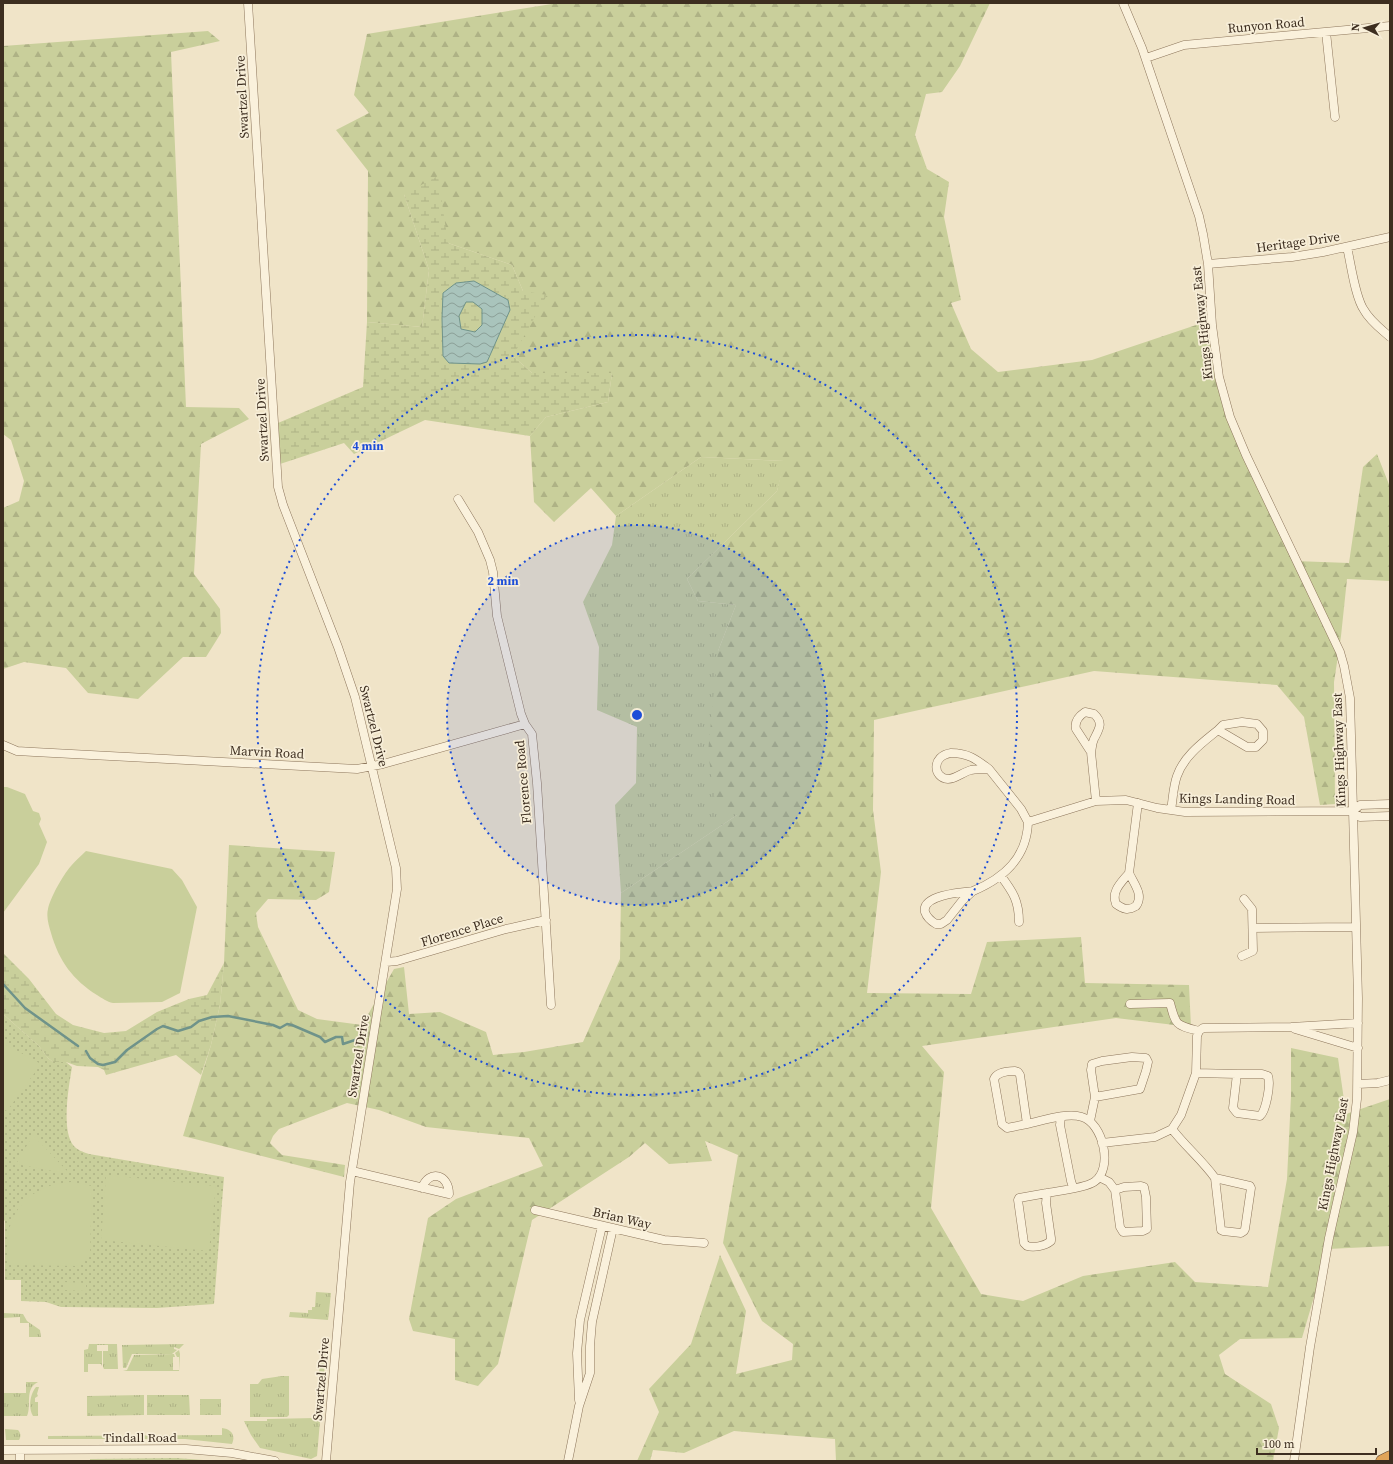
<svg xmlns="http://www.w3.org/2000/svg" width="1393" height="1464" font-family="'Source Serif 4',serif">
  <defs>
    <pattern id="grass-tufts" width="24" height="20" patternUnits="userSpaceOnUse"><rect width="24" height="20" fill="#c9cf9b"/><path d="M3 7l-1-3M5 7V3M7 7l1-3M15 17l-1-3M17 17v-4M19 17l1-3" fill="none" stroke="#aeb285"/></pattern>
    <pattern id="forest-firs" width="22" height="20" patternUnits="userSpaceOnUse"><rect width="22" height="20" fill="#c9cf9b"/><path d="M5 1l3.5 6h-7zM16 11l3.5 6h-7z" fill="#aeb285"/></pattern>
    <pattern id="wetland-marsh" width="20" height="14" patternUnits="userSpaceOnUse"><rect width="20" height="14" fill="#c9cf9b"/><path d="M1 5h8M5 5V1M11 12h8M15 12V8" fill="none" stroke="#aeb285"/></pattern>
    <pattern id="park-dots" width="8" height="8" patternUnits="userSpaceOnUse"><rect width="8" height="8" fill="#c9cf9b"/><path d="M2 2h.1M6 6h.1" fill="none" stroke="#aeb285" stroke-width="1.8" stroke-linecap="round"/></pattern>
    <pattern id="water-waves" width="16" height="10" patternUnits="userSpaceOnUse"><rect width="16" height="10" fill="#a9c4bc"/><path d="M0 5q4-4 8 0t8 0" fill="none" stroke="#8ba098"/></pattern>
  </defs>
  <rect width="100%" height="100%" fill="#f0e4c8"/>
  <!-- grass -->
  <path fill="url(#grass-tufts)" d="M 701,457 L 785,461 L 777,491 L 687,579 L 698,601 L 736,605 L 718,651 L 737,815 L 621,893 L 615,805 L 636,783 L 637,727 L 597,710 L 599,647 L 583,602 L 612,545 L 616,516 Z
    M 316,1292 L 331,1293 L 328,1320 L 289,1317 L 290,1312 L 308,1313 L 308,1310 L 312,1310 L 312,1307 L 315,1307 Z
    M 3,1313 L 23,1314 L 27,1321 L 40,1330 L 41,1337 L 29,1337 L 29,1323 L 20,1323 L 20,1317 L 3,1318 Z
    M 89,1344 L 117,1344 L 118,1369 L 104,1369 L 103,1367 L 103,1351 L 108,1351 L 108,1345 L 97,1345 L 97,1351 L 102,1351 L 102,1366 L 101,1364 L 88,1364 L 88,1372 L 84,1372 L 84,1350 L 88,1349 Z
    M 184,1344 L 179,1349 L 174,1347 L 174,1349 L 177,1350 L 172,1354 L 132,1354 L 126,1368 L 123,1368 L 122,1345 Z
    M 323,1349 L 326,1350 L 326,1352 L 317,1456 L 311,1459 L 260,1448 L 251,1435 L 244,1421 L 267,1421 L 267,1419 L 315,1418 L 321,1351 Z
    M 179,1350 L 180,1354 L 179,1371 L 123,1371 L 127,1370 L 134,1355 L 174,1354 L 175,1357 L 173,1357 L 173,1370 L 179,1370 L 179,1357 L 177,1357 L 175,1353 Z
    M 282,1376 L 289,1376 L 289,1415 L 287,1417 L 250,1417 L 250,1384 L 258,1384 L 262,1379 Z
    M 26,1382 L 38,1382 C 24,1389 32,1405 27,1416 L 3,1416 L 3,1393 L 26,1393 Z
    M 36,1387 L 39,1387 L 37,1394 L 38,1396 L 35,1398 L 35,1402 L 38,1402 L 38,1416 L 33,1416 C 28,1408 30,1394 36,1387 Z
    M 144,1395 L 144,1415 L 87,1416 L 87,1396 Z
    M 147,1395 L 189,1395 L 190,1415 L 147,1415 Z
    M 200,1399 L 221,1399 L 221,1415 L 200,1415 Z
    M 222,1428 C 231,1429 236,1435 232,1444 L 185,1439 L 48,1439 L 48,1429 L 48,1436 L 222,1435 Z
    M 3,1429 L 4,1440 L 6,1440 L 5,1429 L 18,1430 C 21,1433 21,1437 19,1440 L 3,1440 Z"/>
  <!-- forest -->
  <path fill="url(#forest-firs)" d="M 558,3 L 990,3 L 960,66 L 942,92 L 926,94 L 915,135 L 927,169 L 949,182 L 944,217 L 961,300 L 951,303 L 971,349 L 998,372 L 1092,360 L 1211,320 L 1228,404 L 1295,561 L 1349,563 L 1363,467 L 1377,454 L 1390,487 L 1390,581 L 1347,579 L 1341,636 L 1334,682 L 1335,804 L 1320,805 L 1304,717 L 1277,685 L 1094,671 L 874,720 L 873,810 L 881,872 L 867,993 L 971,994 L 987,942 L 1081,937 L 1085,983 L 1189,985 L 1191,1027 L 1116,1018 L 922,1046 L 944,1072 L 931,1208 L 981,1294 L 1023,1301 L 1083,1276 L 1175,1262 L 1195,1282 L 1268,1287 L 1287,1179 L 1291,1096 L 1291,1048 L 1338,1058 L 1346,1114 L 1390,1099 L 1390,1246 L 1328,1249 L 1302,1338 L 1240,1339 L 1219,1355 L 1225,1374 L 1271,1404 L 1279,1428 L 1273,1461 L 836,1461 L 835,1439 L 734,1431 L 684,1453 L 653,1450 L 650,1461 L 637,1461 L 659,1412 L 649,1389 L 691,1344 L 720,1255 L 746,1311 L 736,1374 L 792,1360 L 793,1344 L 762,1321 L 723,1243 L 738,1155 L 705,1141 L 712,1161 L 669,1164 L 645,1143 L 629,1157 L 532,1220 L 498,1364 L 478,1386 L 455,1380 L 455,1339 L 413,1331 L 409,1319 L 428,1218 L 456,1199 L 543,1166 L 529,1138 L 426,1127 L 379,1110 L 347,1103 L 279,1129 L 273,1136 L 270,1143 L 282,1155 L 345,1165 L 344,1177 L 183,1136 L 211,1045 L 220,1005 L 224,963 L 229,845 L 335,852 L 329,892 L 316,900 L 268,899 L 256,913 L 258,927 L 298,1010 L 317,1019 L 362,1025 L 394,969 L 404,967 L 409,1014 L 440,1012 L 486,1032 L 493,1055 L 524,1052 L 583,1042 L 620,959 L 621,893 L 737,815 L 716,807 L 708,752 L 718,651 L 736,605 L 698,601 L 687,579 L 777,491 L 784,461 L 701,457 L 616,516 L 591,488 L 554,522 L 534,502 L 530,436 L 546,417 L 608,402 L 612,373 L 532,373 L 513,356 L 523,291 L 512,265 L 448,243 L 404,194 L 429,270 L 422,327 L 367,322 L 368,171 L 336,130 L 369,113 L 354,95 L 367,34 Z
    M 208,31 L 220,41 L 171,52 L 186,407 L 239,408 L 249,419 L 201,444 L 194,574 L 220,609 L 221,633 L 206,657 L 183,657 L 138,699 L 88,693 L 66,668 L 24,662 L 3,669 L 3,508 L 19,501 L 24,481 L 11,440 L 3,434 L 3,46 Z"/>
  <!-- wetland -->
  <path fill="url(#wetland-marsh)" d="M 438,176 L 448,243 L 512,265 L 523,291 L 547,295 L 513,356 L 532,373 L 612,373 L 608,402 L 546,417 L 530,436 L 425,420 L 354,454 L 344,443 L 280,464 L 278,423 L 363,387 L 367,322 L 422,327 L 429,270 L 404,194 Z
    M 3,953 L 29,979 L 56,1014 L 73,1025 L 104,1033 L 126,1031 L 157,1012 L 189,999 L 207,995 L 224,963 L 220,1005 L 211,1045 L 201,1075 L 176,1055 L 106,1075 L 104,1070 L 98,1067 L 77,1066 L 66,1062 L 53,1062 L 48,1058 L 39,1046 L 3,1014 Z"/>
  <!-- park -->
  <path fill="url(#park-dots)" d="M 3,1014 L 39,1046 L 48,1058 L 53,1062 L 66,1062 L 72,1067 C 69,1085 61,1129 73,1145 C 77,1150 83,1152 89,1154 L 224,1177 L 214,1304 L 157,1308 L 61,1307 L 46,1302 L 21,1301 L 21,1280 L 5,1280 L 5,1221 L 3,1219 Z
    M 176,1458 L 217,1461 L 90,1461 L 90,1459 Z"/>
  <!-- pitch -->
  <path fill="#c9cf9b" d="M 3,787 L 7,787 L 25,794 L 33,811 L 39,813 L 41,819 L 39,824 L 47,842 L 39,864 L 3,913 Z
    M 86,851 L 172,869 L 182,880 L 197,907 L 180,993 L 162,1002 L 113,1003 C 107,1002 102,998 97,995 C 73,980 59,961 51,933 C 49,926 46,917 48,909 C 50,898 63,875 71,866 C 75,861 81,856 86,851 Z
    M 3,1043 L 41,1064 L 7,1111 L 3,1109 Z
    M 33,1135 L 69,1173 L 68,1174 L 16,1164 Z
    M 106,1175 L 216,1186 L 209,1251 L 101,1240 Z
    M 71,1182 L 92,1186 L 90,1256 L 79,1266 L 9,1265 C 0,1220 24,1185 71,1182 Z
    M 63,1282 L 86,1283 L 86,1291 L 63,1290 Z"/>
  <!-- water -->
  <path fill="url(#water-waves)" stroke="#6f938a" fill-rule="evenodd" d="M 474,281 L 508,300 L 510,310 L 487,362 L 480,364 L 449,363 L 443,356 L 442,318 L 443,293 L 456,283 ZM 466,302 L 473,302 L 482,309 L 482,325 L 475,332 L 461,329 L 459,316 Z"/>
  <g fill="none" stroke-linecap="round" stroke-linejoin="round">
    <!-- stream -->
    <path stroke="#6f938a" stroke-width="2.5" d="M 3,984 L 25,1008 L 78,1046
      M 86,1051 L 90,1058 L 98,1064 L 103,1065 L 115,1062 L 127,1050 L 157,1029 L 163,1026 L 178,1031 L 191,1027 L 199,1021 L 212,1017 L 228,1016 L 273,1025 L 280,1028 L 287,1024 L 292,1025 L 320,1037 L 325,1042 L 336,1037 L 342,1037 L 343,1044 L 361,1038"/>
    <!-- minor casing -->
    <g stroke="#8d765c" stroke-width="9">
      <path id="minor" d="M 248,3 L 278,487 L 283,505 L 338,647 L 355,697 L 396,868 L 397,889 L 350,1182 L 326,1461
        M 1123,3 L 1142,48 L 1199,216 L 1203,234 L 1208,264 L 1212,325 L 1219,377 L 1230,417 L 1246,455 L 1340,652 L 1344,666 L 1350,698 L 1358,998 L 1357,1099 L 1353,1132 L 1329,1238 L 1310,1347 L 1294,1461
        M 1326,32 L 1335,117
        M 1146,58 L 1184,45 L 1390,26
        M 1347,247 C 1351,264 1355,297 1364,310 C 1370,321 1381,329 1390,337
        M 1208,264 L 1292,257 L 1323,252 L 1390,237
        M 458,499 L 478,532 L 490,560 L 493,572 L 497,616 L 521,714 L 525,724 L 532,734 L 537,783 L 551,1005
        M 1085,712 L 1094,714 C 1104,723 1099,729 1094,739 C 1092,743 1092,748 1091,752 L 1076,729 C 1074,721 1079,716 1085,712 Z
        M 1242,722 L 1257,724 L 1263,731 L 1263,740 L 1256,747 L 1247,747 L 1218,730 L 1223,725 Z
        M 3,745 L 17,751 L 34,752 L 357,769 L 383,764 L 525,724
        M 1091,752 L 1096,801
        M 951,753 C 968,753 976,759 989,769 C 983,769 977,769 971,770 C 963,772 956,779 948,779 C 933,778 931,756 951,753 Z
        M 989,769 L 1021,809 L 1028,822
        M 1171,810 C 1173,799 1173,787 1177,776 C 1184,756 1202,743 1218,730
        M 1353,811 L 1360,805 L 1390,804
        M 1353,811 L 1360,817 L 1390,816
        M 1028,822 L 1096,801 L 1126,800 L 1157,808 L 1185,812 L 1353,811
        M 1129,873 C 1134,884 1144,895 1136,906 C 1128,911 1123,909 1116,904 C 1111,891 1121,883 1129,873 Z
        M 1129,873 L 1138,803
        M 1001,876 C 1013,892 1019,901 1019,922
        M 973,891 L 962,901 L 947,920 L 941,924 L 936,924 C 931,921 927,918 925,912 C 921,895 962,892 973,891 Z
        M 973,891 C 1004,878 1027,858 1028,822
        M 1253,928 L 1356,927
        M 1242,956 L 1253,951 L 1252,909 L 1244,899
        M 386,962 L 397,961 L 506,929 L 546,920
        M 1130,1004 L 1170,1003 C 1176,1026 1176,1025 1199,1031
        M 1295,1029 L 1358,1048
        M 1132,1057 L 1146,1058 L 1148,1062 L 1146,1071 L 1140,1089 L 1095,1097 L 1091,1070 L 1092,1064 L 1102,1061 Z
        M 1015,1071 L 1018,1072 L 1020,1075 L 1027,1124 L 1007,1128 L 1002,1124 L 994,1079 C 997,1072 1008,1071 1015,1071 Z
        M 1196,1073 L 1237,1074
        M 1237,1074 L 1262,1074 L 1268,1076 C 1271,1084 1266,1111 1260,1116 L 1237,1113 L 1233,1108 Z
        M 1358,1084 L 1378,1083 L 1390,1080
        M 1061,1117 L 1060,1125 L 1071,1181 L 1073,1187
        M 1090,1121 L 1095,1097
        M 1027,1124 C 1042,1121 1067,1112 1082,1117 C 1103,1123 1114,1169 1094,1182 C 1085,1188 1058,1191 1047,1193
        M 1172,1129 C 1185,1146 1202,1160 1215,1178
        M 1102,1143 L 1155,1137 L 1172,1129 L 1181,1115 L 1196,1073 L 1197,1036 L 1199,1031 L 1203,1028 L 1291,1027 L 1358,1023
        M 352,1171 L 449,1194 C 449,1174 429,1169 422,1188
        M 1099,1177 L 1109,1182 L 1115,1190
        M 1215,1178 L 1250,1186 L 1251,1188 L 1245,1229 L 1244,1231 L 1241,1233 L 1223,1231 L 1221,1230 Z
        M 1141,1186 L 1144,1187 L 1146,1197 L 1147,1229 L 1143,1231 L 1123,1232 L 1120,1227 L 1115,1190 L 1124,1187 Z
        M 1047,1193 L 1046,1203 L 1051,1238 L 1051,1241 C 1045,1246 1034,1248 1027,1246 L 1024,1243 L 1018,1200 L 1019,1198 Z
        M 535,1210 L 664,1240 L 704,1243
        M 579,1400 L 577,1353 L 580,1320 L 602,1226
        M 3,1450 L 186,1449 L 232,1453 L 275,1461
        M 20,1450 L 20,1461
        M 568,1461 L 579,1406 L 590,1373 L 590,1346 L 592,1322 L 613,1228"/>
    </g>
    <!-- highway casing -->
    <g stroke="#5b4430" stroke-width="13">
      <path id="highway" d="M 1382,1461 L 1390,1457"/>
    </g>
    <!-- minor -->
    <use href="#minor" stroke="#faf1dc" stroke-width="8"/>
    <!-- highway -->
    <use href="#highway" stroke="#e0a458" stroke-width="12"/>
  </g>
  <!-- distance rings -->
  <circle cx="637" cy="715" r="190" fill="#1d4ed8" fill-opacity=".12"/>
  <g fill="none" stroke="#1d4ed8" stroke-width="2" stroke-dasharray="2 4">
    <circle cx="637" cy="715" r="190"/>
    <circle cx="637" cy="715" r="380"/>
  </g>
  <g text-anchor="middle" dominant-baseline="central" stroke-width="3.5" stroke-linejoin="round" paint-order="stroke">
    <!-- street labels -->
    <g font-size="13" fill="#3d2e20" stroke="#f7eed8">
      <text transform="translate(1266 25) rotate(-5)">Runyon Road</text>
      <text transform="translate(242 97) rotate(-93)">Swartzel Drive</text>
      <text transform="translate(1298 242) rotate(-8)">Heritage Drive</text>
      <text transform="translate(1202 323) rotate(-96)">Kings Highway East</text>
      <text transform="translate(262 420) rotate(-93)">Swartzel Drive</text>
      <text transform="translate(374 726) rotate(76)">Swartzel Drive</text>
      <text transform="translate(1339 750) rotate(-92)">Kings Highway East</text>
      <text transform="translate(267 752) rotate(3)">Marvin Road</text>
      <text transform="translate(523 782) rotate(-95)">Florence Road</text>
      <text transform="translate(1237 799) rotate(1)">Kings Landing Road</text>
      <text transform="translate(462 930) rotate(-17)">Florence Place</text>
      <text transform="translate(358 1056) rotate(-81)">Swartzel Drive</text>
      <text transform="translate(1333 1154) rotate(-79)">Kings Highway East</text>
      <text transform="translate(622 1218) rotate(13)">Brian Way</text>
      <text transform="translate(321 1379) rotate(-85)">Swartzel Drive</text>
      <text x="140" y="1437">Tindall Road</text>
    </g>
  </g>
  <circle cx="637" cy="715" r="6" fill="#1d4ed8" stroke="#f7eed8" stroke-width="2"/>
  <g font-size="12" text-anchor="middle" font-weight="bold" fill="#1d4ed8" stroke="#f7eed8" stroke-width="3.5" stroke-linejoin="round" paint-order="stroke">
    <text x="368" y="450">4 min</text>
    <text x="503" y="585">2 min</text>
  </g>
  <!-- border -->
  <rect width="1393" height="1464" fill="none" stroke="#3d2e20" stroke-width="8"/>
  <!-- north arrow -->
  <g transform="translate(1365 28) rotate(275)" stroke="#f7eed8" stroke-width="3" paint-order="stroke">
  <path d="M0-3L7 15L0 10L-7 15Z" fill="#3d2e20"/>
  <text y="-6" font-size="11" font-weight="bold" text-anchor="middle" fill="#3d2e20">N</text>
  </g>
  <!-- scale -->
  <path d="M1257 1448v6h119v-6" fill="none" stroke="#3d2e20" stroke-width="2"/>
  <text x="1263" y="1448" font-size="12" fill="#3d2e20" stroke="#f7eed8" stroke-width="3" paint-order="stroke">100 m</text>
</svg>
